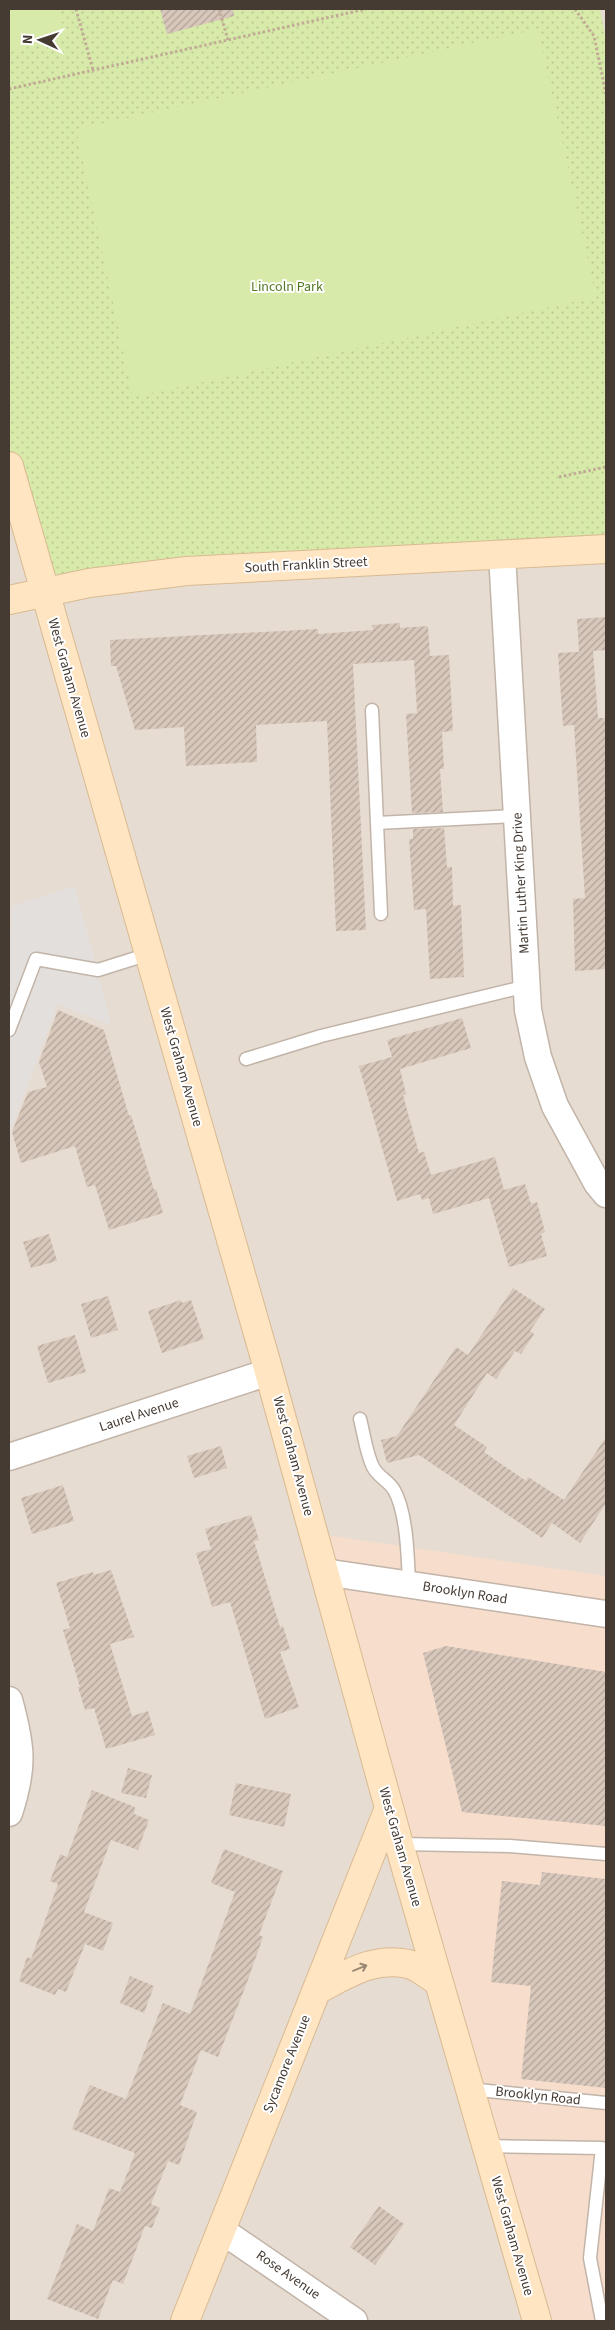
<svg xmlns="http://www.w3.org/2000/svg" width="615" height="2330" font-family="'Source Sans 3',sans-serif">
  <defs>
    <pattern id="grass-dots" width="8" height="8" patternUnits="userSpaceOnUse" patternTransform="scale(1.25)"><rect width="8" height="8" fill="#d8eaa9"/><path d="M2 2h.1M6 6h.1" fill="none" stroke="#bbca92" stroke-width="1.8" stroke-linecap="round"/></pattern>
    <pattern id="building-hatch" width="6" height="6" patternUnits="userSpaceOnUse" patternTransform="scale(1.25)"><rect width="6" height="6" fill="#d8c7bb"/><path d="M-1 1l2-2M0 6l6-6M5 7l2-2" fill="none" stroke="#b1a399"/></pattern>
  </defs>
  <rect width="100%" height="100%" fill="#f3ebe3"/>
  <!-- residential -->
  <path fill="#e7dcd1" d="M 9,9 L 606,9 L 606,2321 L 9,2321 Z"/>
  <!-- commercial -->
  <path fill="#f7ddcc" d="M 312,1533 L 606,1576 L 606,2321 L 532,2321 Z"/>
  <!-- grass -->
  <path fill="url(#grass-dots)" d="M 9,9 L 600,9 L 606,40 L 606,549 L 44,592 L 9,466 Z"/>
  <!-- garden -->
  <path fill="#d8eaa9" d="M 9,9 L 58,9 L 66,36 L 9,52 Z
    M 538,29 L 596,297 L 133,397 L 76,129 Z"/>
  <!-- parking -->
  <path fill="#e3dfdc" d="M 75,886 L 112,1026 L 58,1004 L 9,1136 L 9,932 L 12,931 L 11,906 Z"/>
  <!-- building -->
  <path fill="url(#building-hatch)" d="M 160,9 L 233,9 L 234,16 L 167,34 Z
    M 606,617 L 606,650 L 579,652 L 577,619 Z
    M 400,623 L 400,628 L 428,626 L 430,656 L 449,655 L 453,731 L 442,732 L 444,769 L 440,769 L 443,812 L 412,813 L 406,714 L 417,713 L 414,660 L 353,664 L 366,930 L 336,931 L 327,721 L 256,725 L 257,762 L 186,766 L 184,727 L 135,730 L 116,666 L 111,666 L 110,640 L 318,629 L 318,634 L 373,630 L 372,625 Z
    M 593,651 L 598,718 L 606,718 L 606,969 L 575,971 L 573,899 L 585,898 L 574,725 L 563,726 L 558,653 Z
    M 444,828 L 447,867 L 452,867 L 453,906 L 461,905 L 464,977 L 430,979 L 426,909 L 414,910 L 409,839 L 413,839 L 413,829 Z
    M 58,1010 L 104,1030 L 129,1116 L 131,1115 L 154,1190 L 156,1189 L 163,1213 L 109,1230 L 95,1185 L 87,1187 L 75,1146 L 21,1163 L 12,1132 L 28,1092 L 47,1087 L 39,1062 Z
    M 462,1018 L 471,1048 L 400,1069 L 406,1094 L 403,1095 L 419,1153 L 424,1152 L 431,1175 L 495,1157 L 504,1190 L 525,1184 L 531,1204 L 537,1202 L 545,1232 L 541,1234 L 547,1256 L 509,1267 L 489,1198 L 433,1214 L 429,1198 L 422,1200 L 420,1194 L 397,1201 L 359,1066 L 392,1057 L 387,1040 Z
    M 49,1234 L 57,1261 L 31,1268 L 23,1242 Z
    M 513,1288 L 545,1309 L 530,1331 L 534,1334 L 521,1354 L 515,1351 L 496,1379 L 487,1373 L 454,1425 L 487,1447 L 484,1452 L 526,1481 L 528,1477 L 564,1500 L 606,1437 L 606,1503 L 580,1543 L 552,1523 L 542,1538 L 419,1455 L 387,1463 L 381,1440 L 397,1436 L 456,1347 L 468,1355 Z
    M 108,1296 L 118,1330 L 91,1338 L 81,1304 Z
    M 181,1300 L 182,1303 L 191,1300 L 204,1339 L 162,1353 L 148,1311 Z
    M 75,1335 L 86,1372 L 48,1383 L 37,1346 Z
    M 221,1446 L 227,1468 L 194,1478 L 187,1456 Z
    M 63,1485 L 74,1521 L 32,1534 L 21,1498 Z
    M 251,1515 L 259,1540 L 254,1541 L 280,1627 L 283,1626 L 290,1649 L 280,1652 L 299,1707 L 265,1719 L 230,1602 L 212,1607 L 196,1553 L 211,1549 L 205,1529 Z
    M 111,1570 L 134,1637 L 110,1644 L 132,1716 L 148,1711 L 155,1735 L 106,1749 L 94,1708 L 85,1710 L 78,1687 L 80,1687 L 63,1630 L 70,1628 L 56,1583 L 93,1572 L 94,1575 Z
    M 446,1646 L 606,1672 L 606,1826 L 462,1812 L 423,1653 Z
    M 128,1768 L 152,1775 L 146,1798 L 121,1793 Z
    M 236,1783 L 291,1794 L 284,1827 L 229,1815 Z
    M 92,1790 L 135,1807 L 134,1814 L 149,1820 L 138,1850 L 111,1840 L 84,1912 L 113,1923 L 103,1951 L 85,1944 L 66,1992 L 58,1989 L 55,1995 L 19,1981 L 27,1957 L 31,1959 L 58,1884 L 50,1881 L 60,1854 L 67,1857 Z
    M 224,1849 L 283,1871 L 259,1935 L 263,1937 L 246,1985 L 218,2057 L 201,2050 L 180,2105 L 197,2112 L 179,2165 L 168,2161 L 151,2204 L 160,2208 L 152,2228 L 145,2226 L 123,2284 L 113,2280 L 98,2319 L 47,2299 L 77,2224 L 93,2231 L 109,2188 L 120,2192 L 135,2153 L 72,2129 L 90,2085 L 126,2099 L 163,2003 L 190,2014 L 235,1892 L 211,1883 Z
    M 542,1872 L 606,1879 L 606,2088 L 521,2079 L 531,1986 L 491,1982 L 502,1881 L 540,1885 Z
    M 130,1976 L 154,1986 L 144,2013 L 120,2003 Z
    M 379,2206 L 404,2224 L 375,2265 L 350,2247 Z"/>
  <g fill="none" stroke-linecap="round" stroke-linejoin="round">
    <!-- lane casing -->
    <g stroke="#c2b4a8" stroke-width="15">
      <path id="lane" d="M 372,710 L 381,914
        M 377,823 L 517,816
        M 9,1030 L 36,959 L 98,970 L 149,954
        M 246,1059 L 321,1036 L 527,986
        M 360,1419 C 364,1434 366,1453 373,1467 C 378,1477 389,1481 394,1490 C 407,1512 408,1559 409,1585
        M 399,1844 L 510,1846 L 606,1854
        M 469,2089 L 606,2103
        M 485,2146 L 602,2148 L 590,2258 L 602,2321"/>
    </g>
    <!-- street casing -->
    <g stroke="#c2b4a8" stroke-width="29">
      <path id="street" d="M 502,554 L 528,1010 L 538,1057 L 555,1106 L 597,1183 L 606,1194
        M 9,1457 L 269,1372
        M 324,1572 L 606,1614
        M 9,1700 C 22,1747 24,1767 9,1813
        M 221,2230 L 354,2321"/>
    </g>
    <!-- secondary casing -->
    <g stroke="#d9ba92" stroke-width="30">
      <path id="secondary" d="M 9,466 L 269,1372 L 399,1844 L 537,2321
        M 9,600 L 89,583 L 187,571 L 606,549
        M 317,1990 C 346,1975 373,1956 408,1964 C 418,1966 429,1976 438,1981
        M 185,2321 L 389,1808"/>
    </g>
    <!-- path -->
    <path stroke="#c1aa96" stroke-width="3" stroke-dasharray="2.5 2.5" stroke-linecap="butt" d="M 76,9 L 93,70
      M 219,9 L 228,40
      M 575,9 L 594,36 L 606,94
      M 9,89 L 366,9
      M 559,477 L 606,467"/>
    <!-- lane -->
    <use href="#lane" stroke="#fff" stroke-width="12"/>
    <!-- street -->
    <use href="#street" stroke="#fff" stroke-width="26"/>
    <!-- secondary -->
    <use href="#secondary" stroke="#ffe5c1" stroke-width="28"/>
  </g>
  <!-- one-way arrows -->
  <defs><path id="oneway-shaft" d="M-6 0H5M1.5-3L5.5 0L1.5 3" fill="none" stroke-width="1.6" stroke-linecap="round" stroke-linejoin="round" transform="scale(1.25)"/></defs>
  <use stroke="#998873" href="#oneway-shaft" transform="translate(360 1968) rotate(-22)"/>
  <g text-anchor="middle" dominant-baseline="central" stroke-width="4" stroke-linejoin="round" paint-order="stroke">
    <!-- park labels -->
    <g font-size="14" fill="#537924" stroke="#fff">
      <text x="287" y="287">Lincoln Park</text>
    </g>
    <!-- street labels -->
    <g font-size="14" fill="#453b33" stroke="#fff">
      <text transform="translate(306 565) rotate(-3)">South Franklin Street</text>
      <text transform="translate(69 678) rotate(74)">West Graham Avenue</text>
      <text transform="translate(521 883) rotate(-93)">Martin Luther King Drive</text>
      <text transform="translate(181 1067) rotate(74)">West Graham Avenue</text>
      <text transform="translate(139 1415) rotate(-18)">Laurel Avenue</text>
      <text transform="translate(293 1456) rotate(75)">West Graham Avenue</text>
      <text transform="translate(465 1593) rotate(9)">Brooklyn Road</text>
      <text transform="translate(400 1847) rotate(74)">West Graham Avenue</text>
      <text transform="translate(287 2064) rotate(-68)">Sycamore Avenue</text>
      <text transform="translate(538 2096) rotate(6)">Brooklyn Road</text>
      <text transform="translate(512 2236) rotate(74)">West Graham Avenue</text>
      <text transform="translate(288 2275) rotate(35)">Rose Avenue</text>
    </g>
  </g>
  <!-- border -->
  <rect width="615" height="2330" fill="none" stroke="#453b33" stroke-width="20"/>
  <!-- north arrow -->
  <g transform="translate(40 40) rotate(273)" stroke="#ffffff" stroke-width="4" paint-order="stroke">
  <path d="M0-4L9 19L0 12L-9 19Z" fill="#453b33"/>
  <text y="-8" font-size="14" font-weight="bold" text-anchor="middle" fill="#453b33">N</text>
  </g>
</svg>
